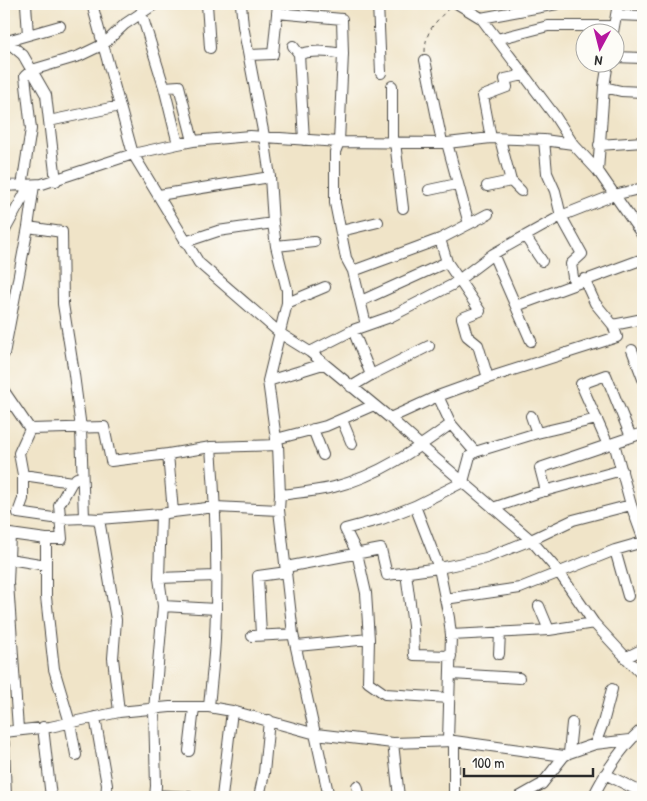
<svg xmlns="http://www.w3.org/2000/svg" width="647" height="801" font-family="'Patrick Hand',sans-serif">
  <rect width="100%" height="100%" fill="#fdfcf7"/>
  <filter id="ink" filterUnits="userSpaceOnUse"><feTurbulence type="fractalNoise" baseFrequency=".02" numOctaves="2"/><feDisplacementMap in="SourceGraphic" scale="10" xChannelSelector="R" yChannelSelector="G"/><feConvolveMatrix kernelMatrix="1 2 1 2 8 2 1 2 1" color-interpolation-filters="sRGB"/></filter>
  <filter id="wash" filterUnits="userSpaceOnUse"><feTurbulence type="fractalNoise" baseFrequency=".0096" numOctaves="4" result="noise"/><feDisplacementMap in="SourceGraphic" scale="20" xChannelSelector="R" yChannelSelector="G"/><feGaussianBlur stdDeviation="1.12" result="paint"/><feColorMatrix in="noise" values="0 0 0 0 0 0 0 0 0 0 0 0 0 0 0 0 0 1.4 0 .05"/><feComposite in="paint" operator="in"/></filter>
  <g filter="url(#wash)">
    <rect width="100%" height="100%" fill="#f0e4c8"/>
  </g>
  <g filter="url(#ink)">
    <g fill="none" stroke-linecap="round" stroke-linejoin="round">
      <!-- minor casing -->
      <g stroke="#494743" stroke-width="12">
        <path id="minor" d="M 26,4 L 28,35
          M 92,4 L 133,154 L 199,263 L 281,334 L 310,352 L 390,418 L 421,446 L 531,540 L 558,571 L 594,623 L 643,676
          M 207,4 L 210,48
          M 378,4 L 381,73
          M 458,4 L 481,18 L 555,116 L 573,144 L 598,171 L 643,236
          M 141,12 L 164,87 L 178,144
          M 277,13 L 342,19 L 343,54 L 339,142 L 335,152 L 335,203 L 346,258 L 353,271 L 366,325
          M 616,15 L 643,16
          M 481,18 L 557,4
          M 613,32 L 618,4
          M 4,39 L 23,55 L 46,95 L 56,181
          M 497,39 L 548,26 L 614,26
          M 7,41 L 60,26
          M 293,46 L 299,54 L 304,140
          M 299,54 C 314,50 327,51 343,54
          M 249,55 L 273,54 L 278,4
          M 614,57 L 643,58
          M 425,60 L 442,142
          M 164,87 L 179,86 L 193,141
          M 604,87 L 621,91 L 643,92
          M 49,121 L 120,106
          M 491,138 L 483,96 L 507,87 L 505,79 L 524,75
          M 500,139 L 511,181 L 521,191
          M 544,140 L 547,173 L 555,191 L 561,216 L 582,254 L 571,264 L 574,284
          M 392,142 L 392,86
          M 395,142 L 403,208
          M 599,145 L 643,142
          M 598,171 L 604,87 L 608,62
          M 4,186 L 42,184 L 133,154 L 178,144 L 193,141 L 250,136 L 339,142 L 447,143 L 491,138 L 544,140 L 573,144
          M 22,186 L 31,129 L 25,76 L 32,70 L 79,56 L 104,44 L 125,24 L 155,4
          M 487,186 L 511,181
          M 429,190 L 457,184
          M 159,195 L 270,177
          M 469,224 L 488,214
          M 28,227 L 62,232 L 63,304 L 73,367 L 81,428 L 84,518
          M 341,231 L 378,222
          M 4,232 L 29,186
          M 525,236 L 542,261
          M 185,242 L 218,231 L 273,223
          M 276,246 L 314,242
          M 493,254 L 531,341
          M 447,262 L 480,311 L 462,318 L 467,336 L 478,345 L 488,378
          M 353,271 L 440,239 L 469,224 L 447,143
          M 361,301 L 447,262 L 440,239
          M 287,303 L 325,287
          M 516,306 L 643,259
          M 613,325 L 643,319
          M 632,350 L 643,379
          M 310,352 L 353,330 L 390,317 L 452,285 L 493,254 L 561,216 L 614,195 L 643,188
          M 4,354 L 28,227 L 34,185
          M 371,375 L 429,346
          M 268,381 L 323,364
          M 351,387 L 371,375 L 353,330
          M 4,391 L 30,429 L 19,453 L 23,475 L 23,499 L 18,513 L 60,519 L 84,518 L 99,519 L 116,620 L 113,658 L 119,712
          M 390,418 L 438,396 L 488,378 L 617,337 L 613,325 L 595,303 L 584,279
          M 342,420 L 352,444
          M 30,429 L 104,427 L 111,461 L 168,454
          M 313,429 L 323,455
          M 537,433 L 597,419
          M 276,439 L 326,426 L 374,405
          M 614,443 L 631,505 L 643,538
          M 278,445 L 280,495 L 279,510 L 293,634 L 329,797
          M 608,445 L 581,384 L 606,375 L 631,437
          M 475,452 L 537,433 L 531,416
          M 23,475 L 72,482 L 77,478
          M 72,482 L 59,505 L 62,539 L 46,539 L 46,597 L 54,669 L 70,723 L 76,755
          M 546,491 L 540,468 L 643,433
          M 280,495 C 298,493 317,491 334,487 C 378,476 415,450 451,424
          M 415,506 L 439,568 L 449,618 L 451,635 L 448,741
          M 493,508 L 537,493 L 622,470
          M 173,512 L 215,507 L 279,510
          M 99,519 L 161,514
          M 4,534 L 10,534 L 8,583 L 18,729
          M 10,534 L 46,539
          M 615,550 L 628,596
          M 9,559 L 46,565
          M 286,567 L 381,549 L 387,575 L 439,568 L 486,558 L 531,540 L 573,520 L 631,505
          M 406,573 L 413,626 L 414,655 L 451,656
          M 159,578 L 216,576
          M 445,599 L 520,588 L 615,550 L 643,542
          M 163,606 L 216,609
          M 539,606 L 549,630
          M 261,635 L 258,576 L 287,572
          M 451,635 L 549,630 L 594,623
          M 252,636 L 293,634
          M 369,639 L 368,682 L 385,694 L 449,698
          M 297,646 L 369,639 L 366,593 L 357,553 L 345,529 L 382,519 L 415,506 L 463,482 L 470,456 L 475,452 L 451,424 L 438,396
          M 499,654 L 500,632
          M 625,658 L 643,649
          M 451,674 L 519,678
          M 209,707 C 211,684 214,661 215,639 C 218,575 216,511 211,447
          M 95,717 L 107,785 L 106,797
          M 43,727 L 51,797
          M 4,732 L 50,727 L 119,712 L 170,707 L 209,707 L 232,711 L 316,734 L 393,743 L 454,741 L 564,756
          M 4,743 L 6,797
          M 393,743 L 399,797
          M 595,744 L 603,723 L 612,689
          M 189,751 L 194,708
          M 569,753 L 572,723
          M 605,774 L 643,793
          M 357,786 L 360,797
          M 155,795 L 189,797
          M 155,797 L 156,786 L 154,710 L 163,606 L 159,578 L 161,514 L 173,512 L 168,454 L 211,447 L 278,445 L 276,439 L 268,381 L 287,303 L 287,290 L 276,246 L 273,223 L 270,177 L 264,136 L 243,26 L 241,4
          M 222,797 L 232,711
          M 259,797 L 264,773 L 269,720
          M 454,797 L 454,741
          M 519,797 L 542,784 L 564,756 L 569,753 L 595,744 L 630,740
          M 593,797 C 606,771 621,747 643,728"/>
      </g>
      <!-- path -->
      <path stroke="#494743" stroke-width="1" stroke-dasharray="4 4" stroke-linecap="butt" d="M 425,52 C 425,30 436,22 450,7"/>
      <!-- minor -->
      <use href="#minor" stroke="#fff" stroke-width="10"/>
    </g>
  </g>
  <!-- margin -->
  <rect width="647" height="801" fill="none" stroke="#fdfcf7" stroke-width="20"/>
  <!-- north arrow -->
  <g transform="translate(600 48) rotate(187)"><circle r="24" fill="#fdfcf7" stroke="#a9a8a5"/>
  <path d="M0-4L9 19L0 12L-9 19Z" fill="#b5179e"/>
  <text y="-8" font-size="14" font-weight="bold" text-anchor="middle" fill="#2b2b2b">N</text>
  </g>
  <!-- scale -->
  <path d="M464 768v8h129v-8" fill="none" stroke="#2b2b2b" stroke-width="2.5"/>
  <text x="472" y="768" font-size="15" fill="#2b2b2b" stroke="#fdfcf7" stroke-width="4" paint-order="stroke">100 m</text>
</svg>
